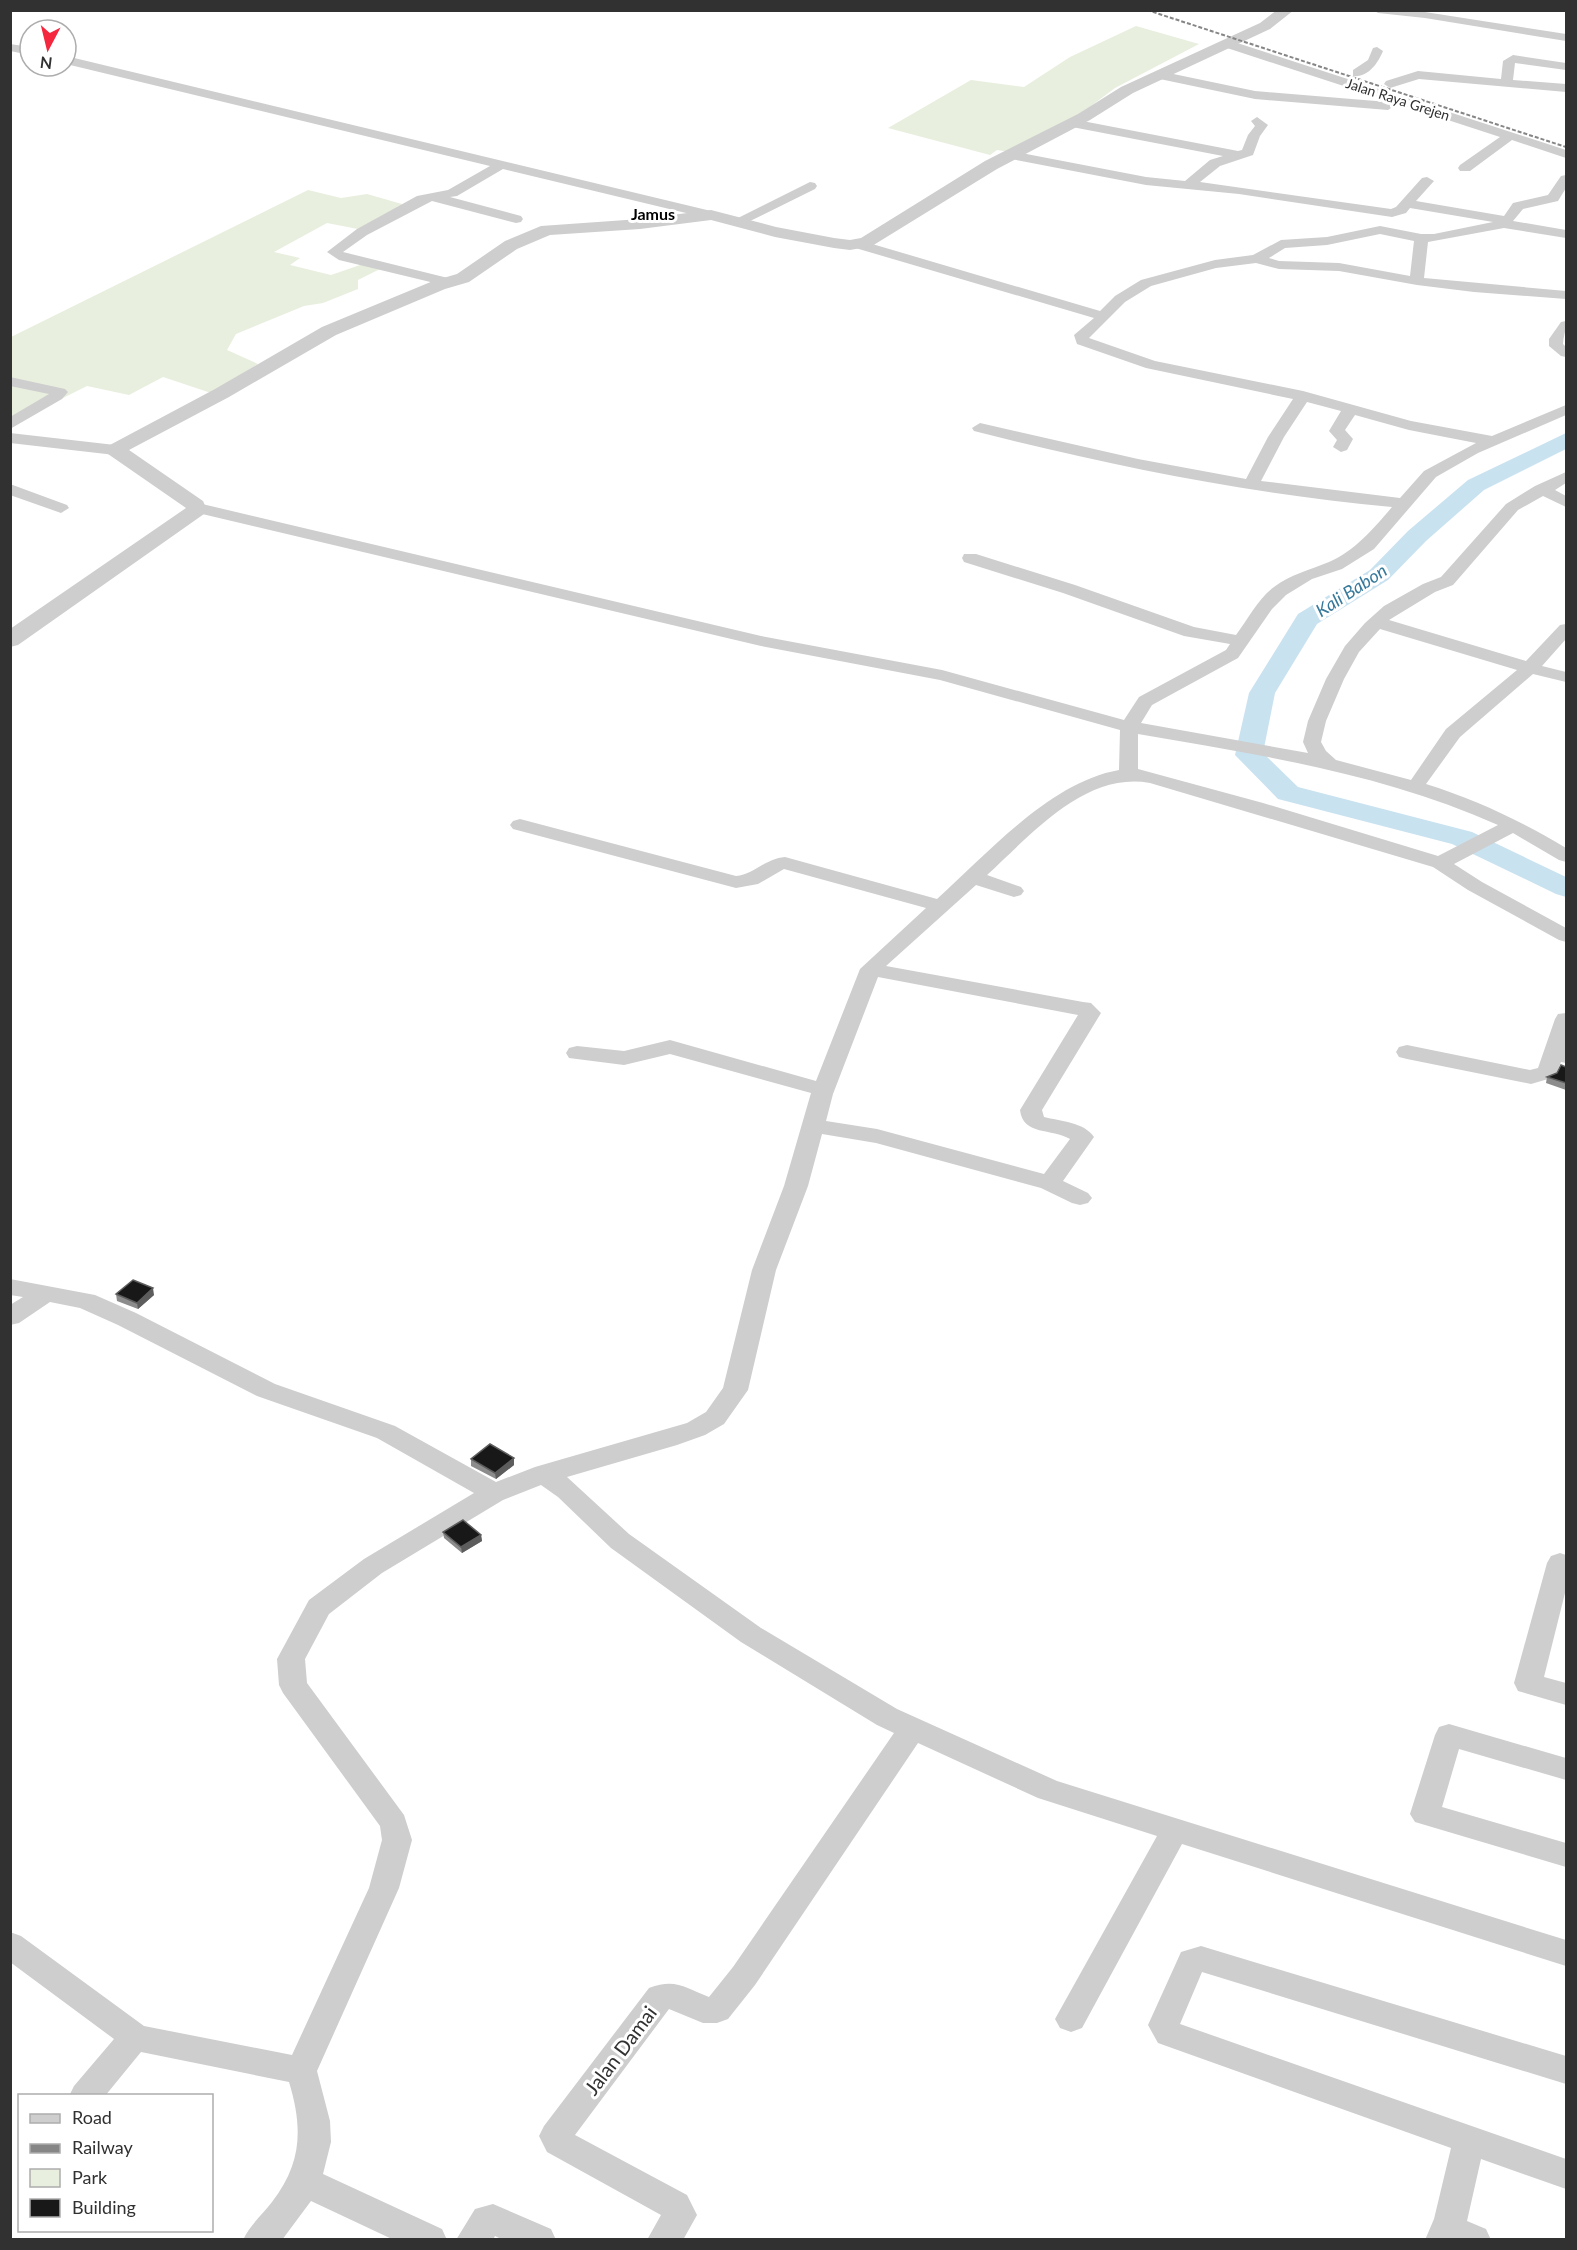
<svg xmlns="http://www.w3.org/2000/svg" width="1577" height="2250" font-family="Lato,sans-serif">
  <rect width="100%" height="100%" fill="#fff"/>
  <!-- green -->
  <path fill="#e8efde" d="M 1136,26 L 1199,44 L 1115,88 L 1083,112 L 1010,152 L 997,150 L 990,155 L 888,128 L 971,80 L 1024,87 L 1070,57 Z
    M 308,190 L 341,198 L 367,194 L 409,206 L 363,230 L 327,223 L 274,252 L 300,258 L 290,265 L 331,275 L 363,264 L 380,269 L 358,280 L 358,289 L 323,303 L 304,306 L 236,334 L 227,350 L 258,364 L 211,393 L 163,377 L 129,395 L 87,386 L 11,424 L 11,337 Z"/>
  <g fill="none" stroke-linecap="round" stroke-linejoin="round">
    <!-- river -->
    <path fill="#c9e2f0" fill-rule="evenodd" d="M 1566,433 L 1566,449 L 1484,490 L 1426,541 L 1388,580 L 1317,624 L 1275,693 L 1263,753 L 1298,787 L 1472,832 L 1566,877 L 1566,897 L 1556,894 L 1452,844 L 1278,799 L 1235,755 L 1249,693 L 1298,614 L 1370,570 L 1408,531 L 1468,480 Z"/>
    <!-- minor -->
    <path fill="#cecece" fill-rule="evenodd" d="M 1373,10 L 1425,12 L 1566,34 L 1566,41 L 1425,18 L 1378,13 Z
      M 1228,40 L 1566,150 L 1566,158 L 1512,140 L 1470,171 L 1460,171 L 1458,168 L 1460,165 L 1500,137 L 1224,47 L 1222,44 Z
      M 10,44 L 30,47 L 30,55 L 10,51 Z
      M 1377,47 L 1383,51 C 1378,63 1368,78 1353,76 L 1353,70 L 1368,60 L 1373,48 Z
      M 1513,55 L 1566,63 L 1566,70 L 1515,63 L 1513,80 L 1566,84 L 1566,92 L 1419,79 L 1390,88 L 1384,84 L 1386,81 L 1418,71 L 1501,79 L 1503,61 Z
      M 66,56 L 711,211 L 718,215 L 711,219 L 503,169 L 457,196 L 450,197 L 521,216 L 523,219 L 521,222 L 516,223 L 432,201 L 367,235 L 343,252 L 452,279 L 454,282 L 452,285 L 447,286 L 339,260 L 327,252 L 357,229 L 417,196 L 448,190 L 490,166 L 66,64 Z
      M 1159,71 L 1255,91 L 1388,102 L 1394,106 L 1388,110 L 1255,99 L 1155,78 L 1155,72 Z
      M 1257,117 L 1268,125 L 1260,136 L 1253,155 L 1220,166 L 1200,182 L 1391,209 L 1396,207 L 1422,178 L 1427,177 L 1434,181 L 1416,201 L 1504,216 L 1513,203 L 1548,195 L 1561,176 L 1566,175 L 1566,188 L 1558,201 L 1523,209 L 1513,221 L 1566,230 L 1566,238 L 1504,228 L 1428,242 L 1424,278 L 1566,291 L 1566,299 L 1474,292 L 1417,285 L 1339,271 L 1279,269 L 1256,263 L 1216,268 L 1151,286 L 1125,302 L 1089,338 L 1155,361 L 1303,391 L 1411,421 L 1492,436 L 1566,405 L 1566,415 L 1478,453 L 1436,477 L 1374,549 L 1342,569 L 1312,579 L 1286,595 L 1272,609 L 1238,658 L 1152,705 L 1141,723 L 1308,753 L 1303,742 L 1308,721 L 1326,679 L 1345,646 L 1365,623 L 1384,606 L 1423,584 L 1441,577 L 1506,504 L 1535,486 L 1566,472 L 1566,483 L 1555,490 L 1566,496 L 1566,507 L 1543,496 L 1518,510 L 1453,585 L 1435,592 L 1389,620 L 1526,661 L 1560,625 L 1566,624 L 1566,639 L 1542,666 L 1566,672 L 1566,682 L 1533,674 L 1460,737 L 1426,784 C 1477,800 1521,821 1566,848 L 1566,862 L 1559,860 L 1513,833 L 1454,864 L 1482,882 L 1566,928 L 1566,942 L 1559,940 L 1468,890 L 1433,867 L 1150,783 C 1085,771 1031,835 987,875 L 1021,887 L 1024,891 L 1021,895 L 1014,897 L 976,885 L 886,966 L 1083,1002 L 1091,1003 L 1101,1013 L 1042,1110 L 1044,1117 C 1060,1121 1084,1122 1094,1137 L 1063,1181 L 1088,1193 L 1092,1198 L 1088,1203 L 1080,1205 L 1072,1203 L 1041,1188 L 876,1143 L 822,1134 L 808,1186 L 776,1270 L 748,1390 L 724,1424 L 705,1435 L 677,1445 L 567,1477 L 629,1534 L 761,1628 L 897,1709 L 1057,1781 L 1566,1940 L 1566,1966 L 1182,1844 L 1082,2028 L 1071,2032 L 1060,2028 L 1055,2019 L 1157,1836 L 1038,1798 L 918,1743 L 755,1985 L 728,2019 L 717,2023 L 703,2023 L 669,2009 L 575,2135 L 687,2195 L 697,2215 L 683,2240 L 647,2240 L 661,2215 L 547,2152 L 539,2136 L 544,2126 L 649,1988 C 676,1978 685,1988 709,1997 L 733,1967 L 894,1733 L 877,1725 L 741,1642 L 611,1548 L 558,1497 L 541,1485 L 503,1500 L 382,1573 L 329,1614 L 305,1659 L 307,1683 L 404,1815 L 412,1840 L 399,1888 L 317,2071 L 330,2121 L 331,2142 L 323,2174 L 442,2229 L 447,2240 L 394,2240 L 311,2201 L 282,2240 L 243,2240 C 250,2225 262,2215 272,2202 C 302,2163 303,2128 289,2082 L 141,2052 L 105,2096 L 69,2096 L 74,2086 L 114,2039 L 10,1962 L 10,1932 L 21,1936 L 144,2026 L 292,2055 L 369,1888 L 382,1840 L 380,1826 L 283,1693 L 279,1685 L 277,1659 L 309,1600 L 364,1559 L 474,1493 L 377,1438 L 257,1396 L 118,1325 L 80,1308 L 50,1302 L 19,1323 L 10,1325 L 10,1305 L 23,1297 L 10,1295 L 10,1279 L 95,1295 L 136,1313 L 275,1384 L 395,1426 L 496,1482 L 535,1467 L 687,1423 L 706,1412 L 723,1388 L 752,1270 L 784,1186 L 811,1093 L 670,1054 L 624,1065 L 569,1058 L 566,1053 L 569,1048 L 577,1046 L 624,1051 L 670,1040 L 816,1081 L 860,969 L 926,908 L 784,869 L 758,884 L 736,888 L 513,829 L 510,825 L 513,821 L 520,819 L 736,876 C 753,875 764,859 785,857 L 937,899 C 987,854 1050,782 1119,770 L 1120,730 L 940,680 L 761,646 L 198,513 L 190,508 L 198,503 L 761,636 L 942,670 L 1124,720 L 1139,697 L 1226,650 L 1230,644 L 1184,636 L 1063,593 L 964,562 L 962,558 L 964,554 L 976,554 L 1075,585 L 1194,627 L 1236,635 C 1248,619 1258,599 1274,587 C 1291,574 1310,570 1329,562 C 1356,550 1374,528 1392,507 C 1251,494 1112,466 974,431 L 972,428 L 980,423 L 1138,459 L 1246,479 L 1268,437 L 1293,399 L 1146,368 L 1077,344 L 1074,335 L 1094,318 L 852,247 L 850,244 L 857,240 L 862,241 L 1100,311 L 1115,296 L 1141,280 L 1215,260 L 1253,255 L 1281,240 L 1327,237 L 1380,226 L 1421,234 L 1434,234 L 1493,222 L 1410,208 L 1406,213 L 1392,217 L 1239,194 L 1146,185 L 1011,159 L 1005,155 L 1011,151 L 1146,177 L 1185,181 L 1210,160 L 1223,156 L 1072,127 L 1066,123 L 1072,119 L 1238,151 L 1242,150 L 1248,135 L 1255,126 L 1251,121 ZM 1380,234 L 1414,241 L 1410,276 L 1339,263 L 1279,261 L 1269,258 L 1285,248 L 1327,245 ZM 1307,402 L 1341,411 L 1329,431 L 1337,440 L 1333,447 L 1341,452 L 1347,450 L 1353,439 L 1345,430 L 1355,415 L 1409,430 L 1476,443 L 1424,471 L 1400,498 L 1261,481 L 1284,437 ZM 1380,629 L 1517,670 L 1446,729 L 1411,780 L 1336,760 L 1326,751 L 1321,742 L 1326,721 L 1344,679 L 1359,652 ZM 1138,734 C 1261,755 1384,774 1498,825 L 1438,856 L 1263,803 L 1138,769 ZM 878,977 L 1078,1015 L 1020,1110 C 1023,1136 1052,1128 1070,1139 L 1044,1174 L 877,1129 L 826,1121 L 833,1094 Z
      M 810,182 L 815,183 L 817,186 L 815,189 L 744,224 L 739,225 L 732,221 Z
      M 1566,321 C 1567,329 1563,336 1563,344 L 1566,347 L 1566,357 L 1561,356 L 1549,346 L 1549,339 L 1561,322 Z
      M 10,377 L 65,389 L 68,392 L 62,399 L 10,429 L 10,417 L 49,394 L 10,386 Z
      M 10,433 L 115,445 L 123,450 L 115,455 L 10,443 Z
      M 10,484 L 67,505 L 69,508 L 61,513 L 10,495 Z
      M 1566,1013 L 1566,1063 L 1561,1062 L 1555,1077 L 1531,1084 L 1407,1059 L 1399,1057 L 1396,1052 L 1399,1047 L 1407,1045 L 1530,1070 L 1538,1068 L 1555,1019 L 1558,1014 Z
      M 1560,1553 L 1566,1555 L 1566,1589 L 1544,1677 L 1566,1683 L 1566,1705 L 1518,1691 L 1514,1683 L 1547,1563 L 1551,1556 Z
      M 1449,1724 L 1566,1758 L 1566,1780 L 1459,1749 L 1442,1807 L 1566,1843 L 1566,1867 L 1415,1822 L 1410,1814 L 1435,1735 L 1439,1727 Z
      M 1201,1946 L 1566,2056 L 1566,2084 L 1202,1972 L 1180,2024 L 1566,2159 L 1566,2189 L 1481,2159 L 1467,2221 L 1486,2229 L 1491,2240 L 1425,2240 L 1434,2219 L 1451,2148 L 1158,2043 L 1148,2025 L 1177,1961 L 1181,1952 Z
      M 493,2204 L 551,2229 L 556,2240 L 503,2240 L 495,2236 L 493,2240 L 456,2240 L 475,2209 Z"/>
    <!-- tertiary -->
    <path fill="#cecece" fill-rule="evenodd" d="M 1277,10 L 1294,10 L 1270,29 L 1133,93 L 1090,120 L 997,169 L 872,246 L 850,250 L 834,248 L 775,237 L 711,220 L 640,229 L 550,235 L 517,249 L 469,282 L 445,289 L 336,335 L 229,397 L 129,450 L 203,501 L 207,510 L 204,514 L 18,645 L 10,647 L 10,629 L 186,508 L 108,454 L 105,450 L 108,446 L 215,389 L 322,327 L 433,281 L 457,274 L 505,241 L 541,226 L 640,219 L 711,210 L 776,227 L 834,238 L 850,240 L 861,238 L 985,161 L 1078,114 L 1121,87 L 1260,23 Z"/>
    <!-- rail -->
    <path stroke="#868686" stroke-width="2" stroke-dasharray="4 2" stroke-linecap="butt" d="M 1147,10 L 1566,147"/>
  </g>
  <!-- wall -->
  <path fill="#8c8c8c" d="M 1566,1067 L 1566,1090 L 1546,1083 L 1547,1077 L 1557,1073 Z
    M 116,1294 L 154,1295 L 138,1309 L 117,1301 Z
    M 471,1459 L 514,1465 L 496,1479 L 471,1466 Z
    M 443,1532 L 481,1535 L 482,1541 L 462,1553 L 444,1538 Z"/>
  <!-- shaded-wall -->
  <path fill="#5d5d5d" d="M 153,1288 L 154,1295 L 138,1309 L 137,1303 Z
    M 514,1458 L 514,1465 L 496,1479 L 495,1473 Z
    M 481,1535 L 482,1541 L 462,1553 L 461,1547 Z"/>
  <!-- building -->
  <path fill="#181818" stroke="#5d5d5d" stroke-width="1.5" d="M 1561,1065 L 1566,1067 L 1566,1083 L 1547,1077 L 1557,1073 Z
    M 133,1280 L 153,1288 L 137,1303 L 116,1294 Z
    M 490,1444 L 514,1458 L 495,1473 L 471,1459 Z
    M 463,1520 L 481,1535 L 461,1547 L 443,1532 Z"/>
  <g text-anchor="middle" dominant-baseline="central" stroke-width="6" stroke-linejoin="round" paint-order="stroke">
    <!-- far-street labels -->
    <g font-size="14" fill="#313131" stroke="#fff">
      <text transform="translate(1398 99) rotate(18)">Jalan Raya Grejen</text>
    </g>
    <!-- far-quarter labels -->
    <g font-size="16" font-weight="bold" fill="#000" stroke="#fff">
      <text x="653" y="213">Jamus</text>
    </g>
    <!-- water labels -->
    <g font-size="18" font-style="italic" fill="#37799b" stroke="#fff">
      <text transform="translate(1351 590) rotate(-33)">Kali Babon</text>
    </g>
    <!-- near-street labels -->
    <g font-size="20" fill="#313131" stroke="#fff">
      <text transform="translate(620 2050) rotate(-53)">Jalan Damai</text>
    </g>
  </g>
  <!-- border -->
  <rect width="1577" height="2250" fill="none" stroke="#313131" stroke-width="24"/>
  <!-- legend -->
  <rect x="18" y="2094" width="195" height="138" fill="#ffffff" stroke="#adadad" stroke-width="1.5"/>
  <rect x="30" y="2114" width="30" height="9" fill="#cecece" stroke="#adadad" stroke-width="1.5"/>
  <text x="72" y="2124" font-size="18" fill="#313131">Road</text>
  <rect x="30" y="2144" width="30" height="9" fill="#868686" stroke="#adadad" stroke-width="1.5"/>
  <text x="72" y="2154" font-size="18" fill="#313131">Railway</text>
  <rect x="30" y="2169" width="30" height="18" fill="#e8efde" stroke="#adadad" stroke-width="1.5"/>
  <text x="72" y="2184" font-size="18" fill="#313131">Park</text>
  <rect x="30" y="2199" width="30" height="18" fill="#181818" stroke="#adadad" stroke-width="1.5"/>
  <text x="72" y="2214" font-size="18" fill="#313131">Building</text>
  <!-- north arrow -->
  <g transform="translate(48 48) rotate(187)"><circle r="28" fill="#ffffff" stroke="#adadad" stroke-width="1.5"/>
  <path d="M0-4.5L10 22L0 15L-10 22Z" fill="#f4273f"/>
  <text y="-9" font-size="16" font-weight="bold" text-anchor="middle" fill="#313131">N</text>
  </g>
</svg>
